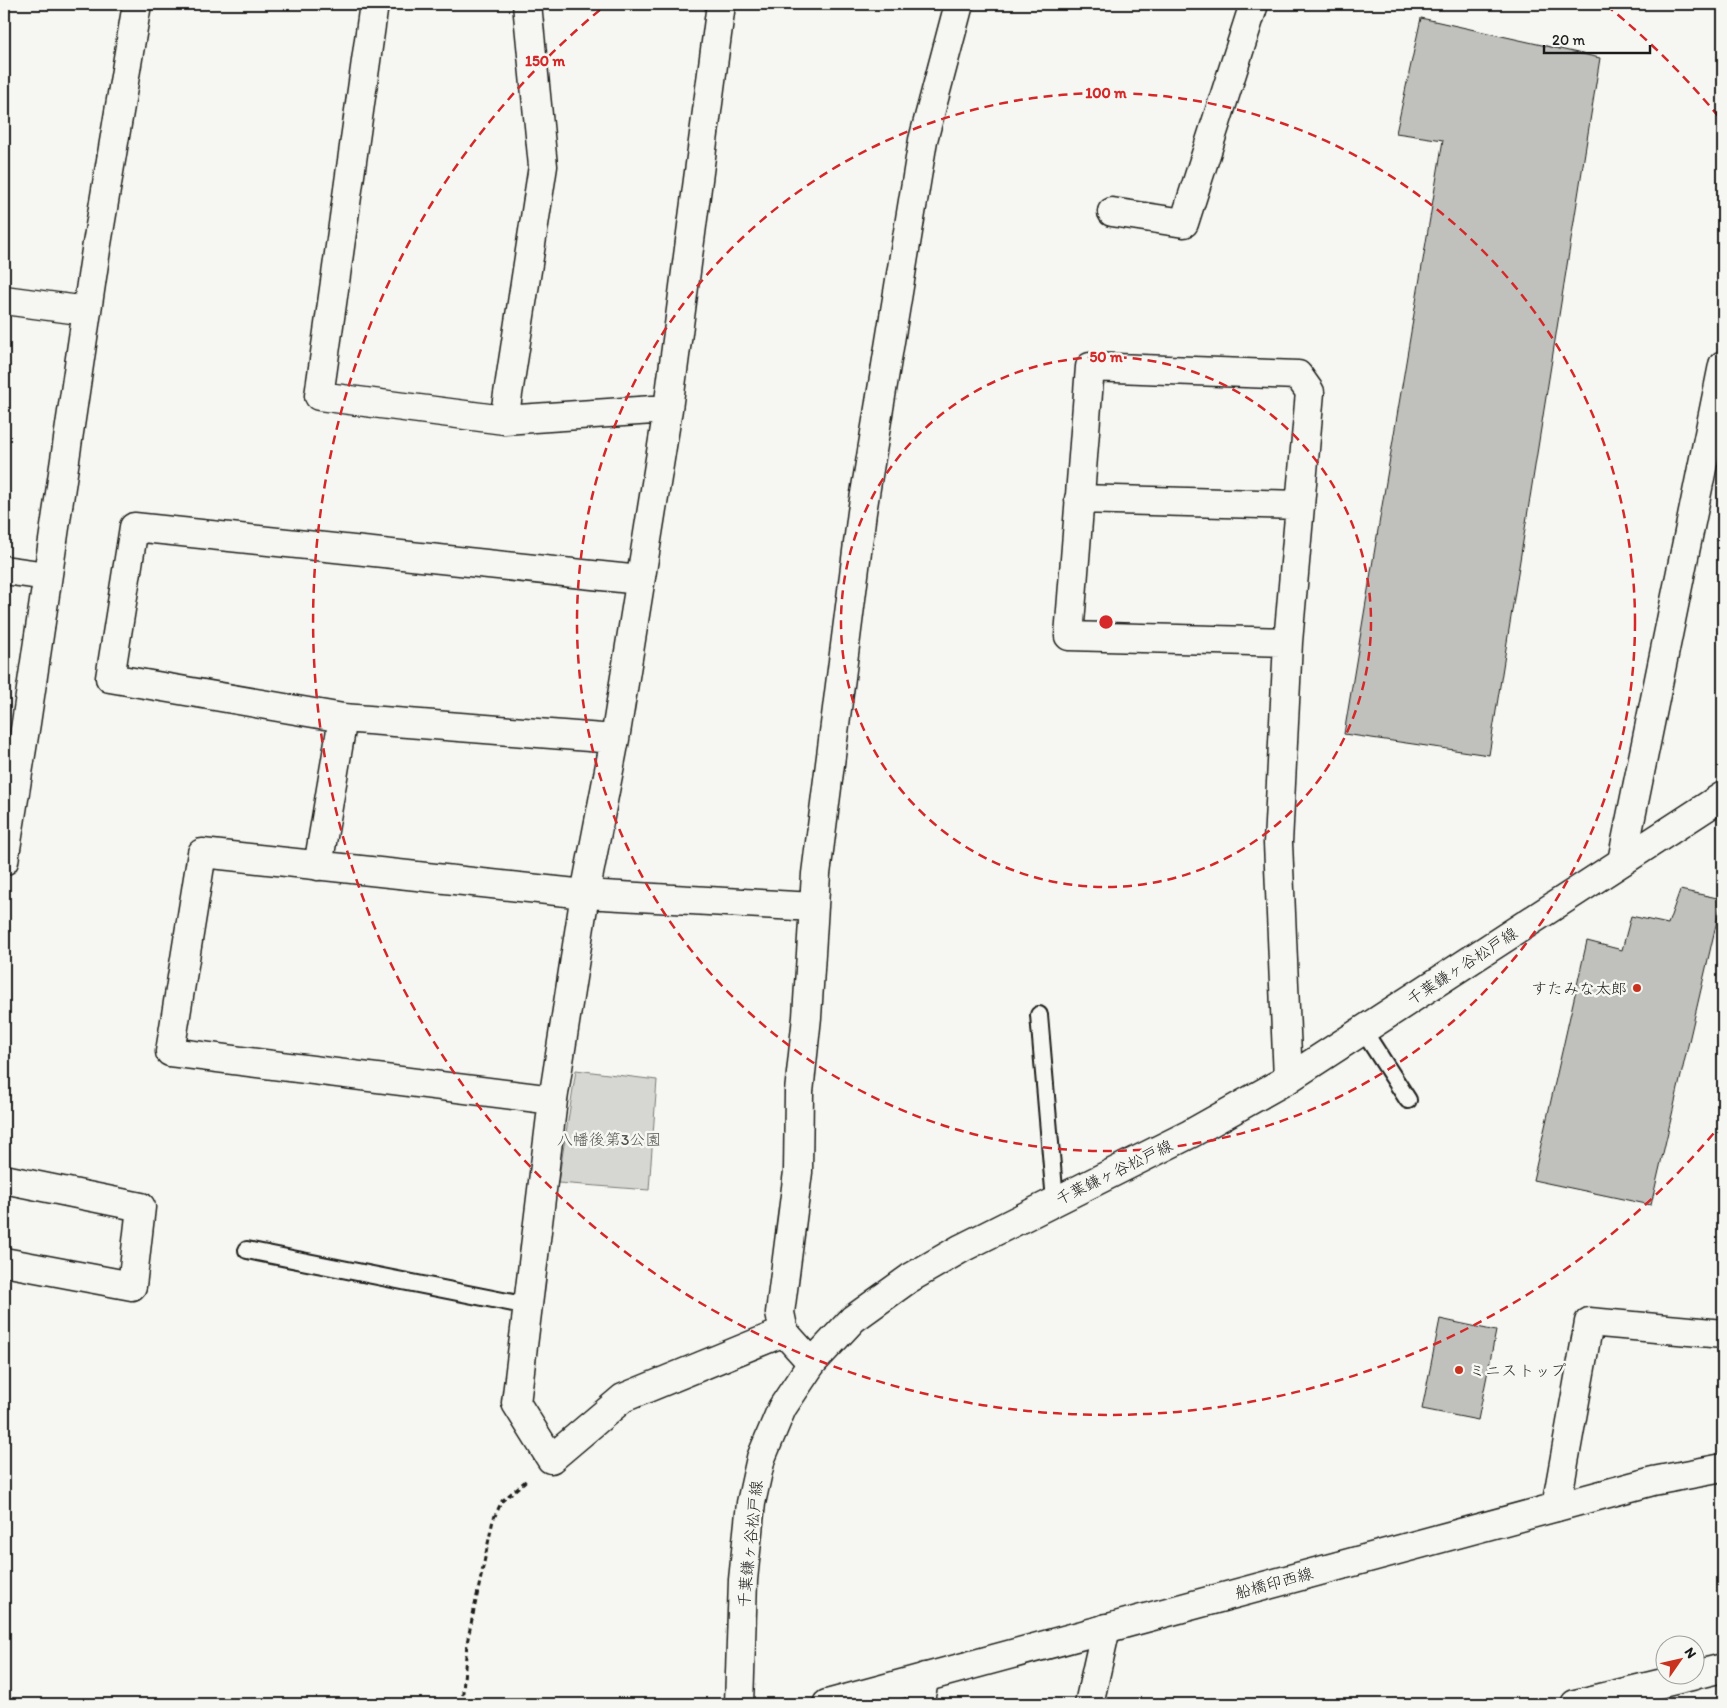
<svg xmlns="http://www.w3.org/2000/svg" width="1727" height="1708" font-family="Itim,'Klee One',sans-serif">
  <rect width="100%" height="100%" fill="#f6f6f2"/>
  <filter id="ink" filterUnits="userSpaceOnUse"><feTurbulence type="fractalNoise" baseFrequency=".02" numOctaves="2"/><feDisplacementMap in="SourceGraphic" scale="10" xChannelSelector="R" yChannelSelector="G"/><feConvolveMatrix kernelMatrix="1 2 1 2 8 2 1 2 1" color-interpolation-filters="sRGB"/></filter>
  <g filter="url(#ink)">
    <!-- green -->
    <path fill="#d6d6d2" stroke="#797977" d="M 576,1070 L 657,1080 L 649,1190 L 558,1183 Z"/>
    <!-- building -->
    <path fill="#c0c0bd" stroke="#1c1c1c" d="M 1421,18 L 1600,58 L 1489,755 L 1344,734 L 1443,140 L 1396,133 Z
      M 1680,890 L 1722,899 L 1651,1205 L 1533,1180 L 1587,941 L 1622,950 L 1631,916 L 1668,924 Z
      M 1440,1319 L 1496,1331 L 1478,1420 L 1422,1409 Z"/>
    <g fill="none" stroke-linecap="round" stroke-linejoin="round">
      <!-- service casing -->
      <g stroke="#1c1c1c" stroke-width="20">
        <path id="service" d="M 1039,1015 L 1055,1201
          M 1363,1030 L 1408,1100
          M 247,1250 L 528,1306"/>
      </g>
      <!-- minor casing -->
      <g stroke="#1c1c1c" stroke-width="31">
        <path id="minor" d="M 374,4 L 319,396 L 504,420 L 668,409
          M 721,4 L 668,409 L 615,739 L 585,894 L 553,1100 L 516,1403 L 551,1459 L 623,1398 L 784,1332
          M 1112,212 L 1184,223 L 1254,4
          M 4,300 L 87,311
          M 504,420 L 543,166 L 527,4
          M 1079,499 L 1300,505
          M 4,570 L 47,576
          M 343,718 L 110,678 L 134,527 L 640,580
          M 4,861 L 26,723 L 96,250 L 137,4
          M 1622,861 L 1723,365
          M 318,866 L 343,718 L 615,739
          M 1288,1079 L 1278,843 L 1288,642 L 1310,392 L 1298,375 L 1090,367 L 1069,636 L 1288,642
          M 553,1100 L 170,1052 L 202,853 L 585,894 L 814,907
          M 4,1179 L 141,1207 L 132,1286 L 4,1262
          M 812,1363 L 784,1332 L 780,1313 L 798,1172 L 799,1092 L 807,1017 L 816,874 L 862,512 L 923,140 L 959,4
          M 1556,1507 L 1589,1322 L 1723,1334
          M 1694,1675 L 1723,1668
          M 919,1704 L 925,1677
          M 1089,1704 L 1106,1628
          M 1575,1704 L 1692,1676"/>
      </g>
      <!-- primary casing -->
      <g stroke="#1c1c1c" stroke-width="31">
        <path id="primary" d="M 739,1704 L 743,1580 L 751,1503 L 761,1458 L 782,1408 L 812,1363 L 853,1319 L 910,1278 L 962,1248 L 1190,1134 L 1288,1079 L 1723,796
          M 827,1704 L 1653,1481 L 1723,1468"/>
      </g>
      <!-- path -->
      <path stroke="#1c1c1c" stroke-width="3" stroke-dasharray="5 4" stroke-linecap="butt" d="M 462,1704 L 467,1643 L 493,1520 L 502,1501 L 528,1479"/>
      <!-- service -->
      <use href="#service" stroke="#f6f6f2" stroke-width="16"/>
      <!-- minor -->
      <use href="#minor" stroke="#f6f6f2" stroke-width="28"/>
      <!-- primary -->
      <use href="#primary" stroke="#f6f6f2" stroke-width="28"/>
    </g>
  </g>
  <!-- distance rings -->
  <g fill="none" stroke="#d62828" stroke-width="2.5" stroke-dasharray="9 6">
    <circle cx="1106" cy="622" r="265"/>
    <circle cx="1106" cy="622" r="529"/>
    <path d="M1723 1122A794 794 0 1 1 606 5M1606 5A794 794 0 0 1 1723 122"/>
  </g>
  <!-- markers -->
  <g fill="#c8321e" stroke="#f6f6f2" stroke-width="2">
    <circle cx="1637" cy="988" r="5"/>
    <circle cx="1459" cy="1370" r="5"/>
  </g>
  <g text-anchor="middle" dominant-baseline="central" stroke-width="5" stroke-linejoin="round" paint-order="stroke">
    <!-- street labels -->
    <g font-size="16" fill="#1c1c1c" stroke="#f6f6f2">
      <text transform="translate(1462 966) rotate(-33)">千葉鎌ヶ谷松戸線</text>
      <text transform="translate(1114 1172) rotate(-26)">千葉鎌ヶ谷松戸線</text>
      <text transform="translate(750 1544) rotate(-84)">千葉鎌ヶ谷松戸線</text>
      <text transform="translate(1274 1583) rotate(-15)">船橋印西線</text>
    </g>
    <!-- poi labels -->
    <g font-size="16" fill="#1c1c1c" stroke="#f6f6f2" text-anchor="end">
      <text x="1627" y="988">すたみな太郎</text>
      <text x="1469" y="1370" text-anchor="start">ミニストップ</text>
    </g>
    <!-- park labels -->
    <g font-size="16" fill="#545453" stroke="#f6f6f2">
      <text x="609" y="1139">八幡後第3公園</text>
    </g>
  </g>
  <circle cx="1106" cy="622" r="8" fill="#d62828" stroke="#f6f6f2" stroke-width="2.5"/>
  <g font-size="15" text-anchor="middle" font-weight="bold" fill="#d62828" stroke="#f6f6f2" stroke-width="5" stroke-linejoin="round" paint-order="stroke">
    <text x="545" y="66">150 m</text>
    <text x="1106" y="98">100 m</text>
    <text x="1106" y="362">50 m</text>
  </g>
  <!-- margin -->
  <rect width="1727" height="1708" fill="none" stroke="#f6f6f2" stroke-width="20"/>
  <rect x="10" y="10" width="1707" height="1688" fill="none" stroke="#1c1c1c" stroke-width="2" filter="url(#ink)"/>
  <!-- north arrow -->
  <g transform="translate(1680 1660) rotate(56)"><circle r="24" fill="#f6f6f2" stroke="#9f9f9c"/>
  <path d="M0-4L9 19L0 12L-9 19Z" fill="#c8321e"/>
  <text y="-8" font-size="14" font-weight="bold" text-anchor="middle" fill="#1c1c1c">N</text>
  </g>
  <!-- scale -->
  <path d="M1544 45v8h106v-8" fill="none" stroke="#1c1c1c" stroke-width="2.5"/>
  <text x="1552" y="45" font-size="15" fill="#1c1c1c" stroke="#f6f6f2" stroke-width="4" paint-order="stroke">20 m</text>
</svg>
